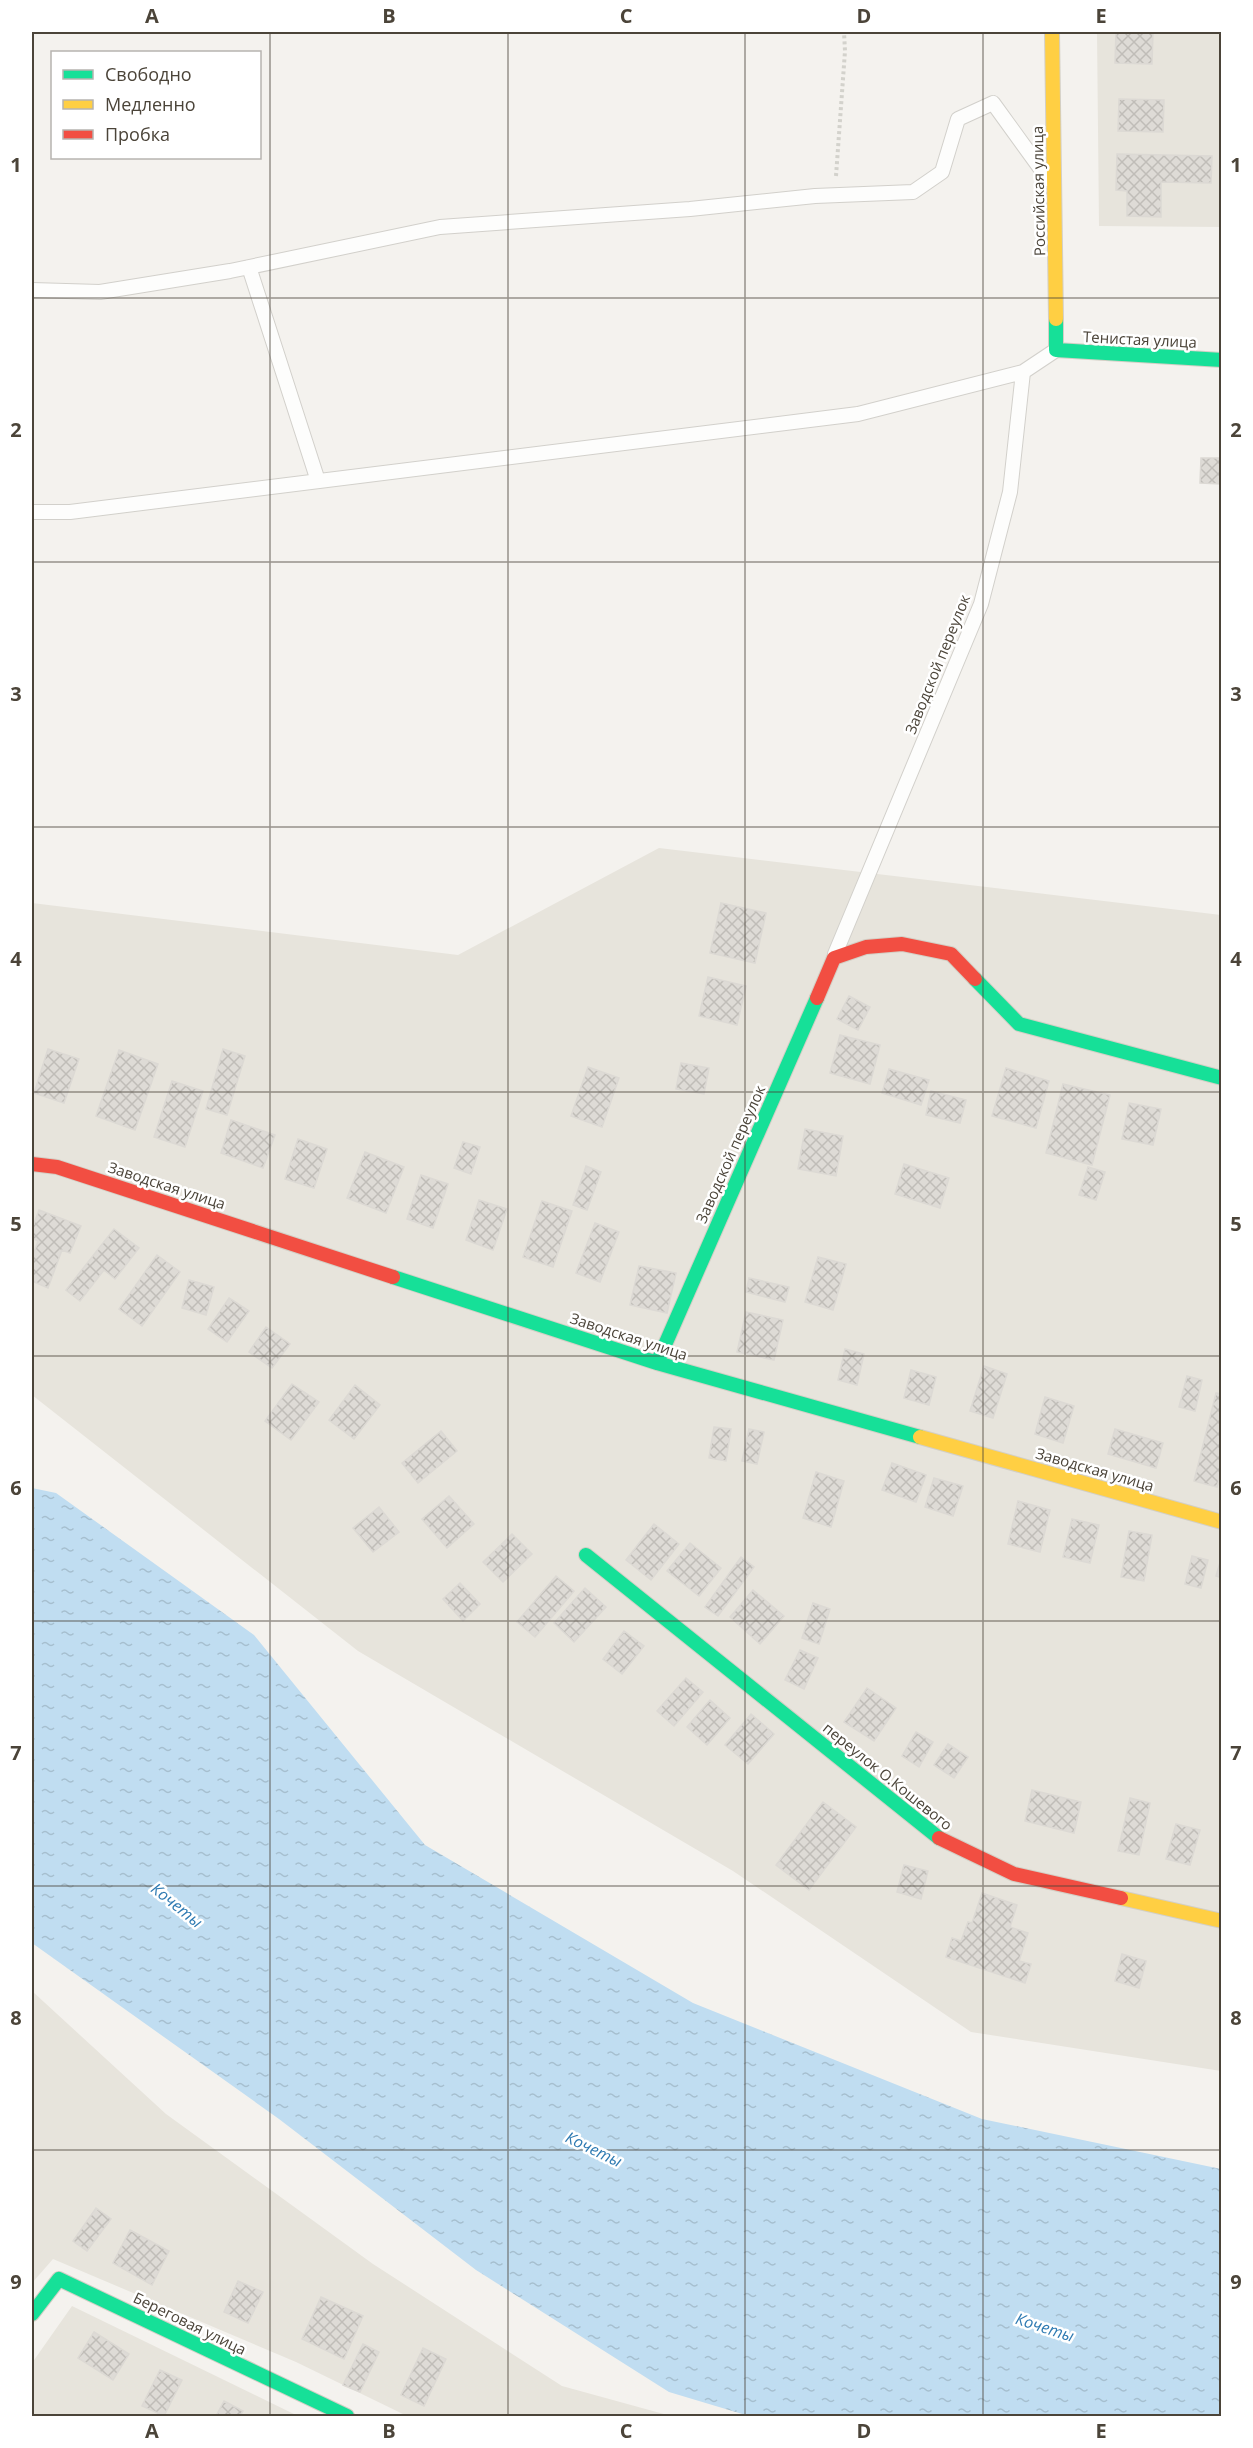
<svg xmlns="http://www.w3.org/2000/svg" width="1253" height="2448" font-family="'Open Sans',sans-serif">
  <defs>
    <pattern id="water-ripples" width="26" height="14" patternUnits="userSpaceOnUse" patternTransform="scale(1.5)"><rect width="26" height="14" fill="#c0ddf1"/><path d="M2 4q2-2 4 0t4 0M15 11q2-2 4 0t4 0" fill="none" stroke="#a6bfcf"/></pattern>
    <pattern id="building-cross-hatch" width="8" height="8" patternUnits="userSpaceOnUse" patternTransform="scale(1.5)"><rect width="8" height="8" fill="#dedbd6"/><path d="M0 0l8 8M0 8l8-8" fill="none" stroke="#c0bdb8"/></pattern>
  </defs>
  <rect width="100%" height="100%" fill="#f4f2ee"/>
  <!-- residential -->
  <path fill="#e7e4dc" d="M 1097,32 L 1221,32 L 1221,227 L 1099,226 Z
    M 659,848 L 1221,915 L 1221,2071 L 971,2032 L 733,1871 L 358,1651 L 32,1395 L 32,903 L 458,955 Z
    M 32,1991 L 166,2114 L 373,2264 L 562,2386 L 671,2416 L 407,2416 L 296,2362 L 53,2259 L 32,2283 Z
    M 72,2306 L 298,2416 L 32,2416 L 32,2363 Z"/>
  <!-- water -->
  <path fill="url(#water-ripples)" d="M 32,1488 L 56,1493 L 254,1635 L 425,1845 L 693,2003 L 982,2119 L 1221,2169 L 1221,2416 L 749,2416 L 669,2392 L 476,2270 L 279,2119 L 32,1943 Z"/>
  <!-- building -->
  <path fill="url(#building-cross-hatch)" stroke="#dcd9d4" stroke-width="1.5" d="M 1116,32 L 1153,32 L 1152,64 L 1115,63 Z
    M 1119,99 L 1164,100 L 1163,132 L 1118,131 Z
    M 1117,154 L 1212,156 L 1211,183 L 1161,182 L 1161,217 L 1127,216 L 1127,191 L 1116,190 Z
    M 1201,458 L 1222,458 L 1222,484 L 1200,483 Z
    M 721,903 L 766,913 L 755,963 L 710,953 Z
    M 708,977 L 746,986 L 737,1025 L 699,1016 Z
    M 849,996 L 870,1007 L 858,1030 L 837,1019 Z
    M 840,1035 L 880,1045 L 870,1084 L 830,1073 Z
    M 48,1049 L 79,1059 L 64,1103 L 34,1093 Z
    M 223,1049 L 245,1056 L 227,1115 L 206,1109 Z
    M 119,1050 L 158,1064 L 135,1130 L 96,1116 Z
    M 681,1063 L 709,1068 L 704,1094 L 676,1089 Z
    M 588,1067 L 619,1078 L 602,1127 L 571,1116 Z
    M 1006,1068 L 1049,1081 L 1036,1128 L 992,1116 Z
    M 889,1069 L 929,1080 L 921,1105 L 882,1093 Z
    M 172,1081 L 203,1091 L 185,1147 L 154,1137 Z
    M 1063,1084 L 1110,1095 L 1092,1165 L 1046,1153 Z
    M 931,1091 L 966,1100 L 960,1123 L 926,1115 Z
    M 1129,1103 L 1161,1109 L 1153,1145 L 1122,1139 Z
    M 231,1120 L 275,1135 L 263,1168 L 221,1153 Z
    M 805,1129 L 843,1136 L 836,1176 L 798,1169 Z
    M 298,1139 L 327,1149 L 314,1188 L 285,1179 Z
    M 463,1142 L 480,1147 L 471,1174 L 454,1168 Z
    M 365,1152 L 404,1167 L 386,1213 L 347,1198 Z
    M 904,1164 L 949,1178 L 940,1208 L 895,1194 Z
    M 586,1166 L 601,1172 L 587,1210 L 573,1205 Z
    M 1088,1167 L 1105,1172 L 1096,1200 L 1079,1195 Z
    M 421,1175 L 448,1184 L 433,1228 L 407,1219 Z
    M 479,1200 L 507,1209 L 493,1250 L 466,1240 Z
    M 542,1201 L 572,1211 L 553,1267 L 523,1257 Z
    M 39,1210 L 81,1226 L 70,1253 L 62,1250 L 48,1288 L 32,1281 L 32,1258 L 38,1241 L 32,1238 L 32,1229 Z
    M 595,1223 L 619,1232 L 600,1282 L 576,1273 Z
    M 114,1229 L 139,1248 L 115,1279 L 104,1270 L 80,1301 L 66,1290 Z
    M 157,1255 L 180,1272 L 142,1326 L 119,1309 Z
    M 818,1257 L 846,1264 L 833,1310 L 805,1302 Z
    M 639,1266 L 676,1273 L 667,1313 L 630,1305 Z
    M 749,1278 L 789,1287 L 785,1302 L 746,1292 Z
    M 189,1280 L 214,1287 L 206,1315 L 182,1308 Z
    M 229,1298 L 249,1311 L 227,1342 L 208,1329 Z
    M 746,1312 L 783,1320 L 774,1360 L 737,1352 Z
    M 266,1327 L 290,1344 L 272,1368 L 249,1352 Z
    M 845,1349 L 864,1354 L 857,1385 L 838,1380 Z
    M 984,1366 L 1007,1374 L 993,1418 L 970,1411 Z
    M 911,1370 L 936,1377 L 929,1405 L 904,1398 Z
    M 1187,1376 L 1202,1380 L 1195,1411 L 1179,1407 Z
    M 292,1384 L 319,1402 L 291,1440 L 265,1421 Z
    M 355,1385 L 380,1405 L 354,1439 L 329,1420 Z
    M 1216,1393 L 1222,1394 L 1222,1469 L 1217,1487 L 1194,1481 Z
    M 1045,1397 L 1074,1406 L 1063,1443 L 1035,1434 Z
    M 714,1427 L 731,1429 L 726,1461 L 709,1458 Z
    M 749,1429 L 764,1432 L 757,1464 L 742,1461 Z
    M 1115,1429 L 1163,1443 L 1156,1468 L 1108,1454 Z
    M 441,1431 L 457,1451 L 418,1483 L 402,1463 Z
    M 892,1463 L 926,1475 L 916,1502 L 882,1490 Z
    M 816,1472 L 844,1481 L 831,1527 L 803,1518 Z
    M 934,1478 L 963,1486 L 953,1516 L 925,1507 Z
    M 449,1496 L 474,1524 L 447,1548 L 422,1519 Z
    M 1018,1501 L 1050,1510 L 1040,1552 L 1008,1544 Z
    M 379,1507 L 399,1532 L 373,1552 L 353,1528 Z
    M 1072,1519 L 1099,1525 L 1090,1563 L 1063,1557 Z
    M 654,1524 L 679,1544 L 651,1580 L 626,1560 Z
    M 1129,1531 L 1152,1535 L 1144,1581 L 1121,1577 Z
    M 512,1534 L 532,1554 L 503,1582 L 483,1562 Z
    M 690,1543 L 721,1568 L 699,1596 L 667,1571 Z
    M 1192,1556 L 1208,1560 L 1201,1588 L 1185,1584 Z
    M 1222,1556 L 1222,1578 L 1216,1576 Z
    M 741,1557 L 754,1567 L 718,1616 L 705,1607 Z
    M 556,1576 L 574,1591 L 535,1637 L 517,1622 Z
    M 460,1583 L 480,1604 L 463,1621 L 443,1599 Z
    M 585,1588 L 606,1607 L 574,1642 L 554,1623 Z
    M 753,1590 L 784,1616 L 760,1644 L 730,1617 Z
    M 813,1603 L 830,1609 L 819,1644 L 802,1638 Z
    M 624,1631 L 644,1646 L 622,1674 L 603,1659 Z
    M 800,1650 L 818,1658 L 804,1689 L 785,1680 Z
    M 686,1678 L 703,1692 L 674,1726 L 657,1711 Z
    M 867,1688 L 896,1708 L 874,1741 L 844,1722 Z
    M 710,1700 L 730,1718 L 707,1745 L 687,1727 Z
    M 751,1714 L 774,1734 L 748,1764 L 725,1745 Z
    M 916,1732 L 933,1742 L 919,1767 L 902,1756 Z
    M 948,1744 L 968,1757 L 954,1778 L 934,1765 Z
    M 1032,1790 L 1081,1802 L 1074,1833 L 1025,1821 Z
    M 1130,1798 L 1150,1803 L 1139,1855 L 1118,1851 Z
    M 823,1802 L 856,1827 L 809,1890 L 776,1865 Z
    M 1176,1824 L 1200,1830 L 1190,1865 L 1166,1859 Z
    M 904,1865 L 928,1871 L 921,1899 L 897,1892 Z
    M 982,1893 L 1017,1905 L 1010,1927 L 1028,1933 L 1019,1961 L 1031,1964 L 1025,1983 L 946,1957 L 952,1938 L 961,1941 L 968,1922 L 972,1923 Z
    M 1122,1954 L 1146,1961 L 1139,1988 L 1115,1981 Z
    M 96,2208 L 111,2219 L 87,2251 L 73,2241 Z
    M 130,2230 L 169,2251 L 152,2285 L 113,2263 Z
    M 238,2281 L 263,2292 L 248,2323 L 224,2312 Z
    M 321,2297 L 363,2316 L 344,2359 L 302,2339 Z
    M 94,2332 L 129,2354 L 113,2380 L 78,2358 Z
    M 363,2344 L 379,2352 L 360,2392 L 343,2385 Z
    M 423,2348 L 446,2359 L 424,2406 L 401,2395 Z
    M 160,2370 L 182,2380 L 164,2416 L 142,2406 Z
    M 224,2401 L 243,2411 L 240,2416 L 216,2416 Z"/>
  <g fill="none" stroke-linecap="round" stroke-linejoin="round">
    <!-- lane casing -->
    <g stroke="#d2d0cb" stroke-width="16">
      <path id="lane" d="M 249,267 L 318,481
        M 32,290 L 100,292 L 230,271 L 440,227 L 690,209 L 815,196 L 913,192 L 942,172 L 958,119 L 993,103 L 1048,179
        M 32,512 L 70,512 L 858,414 L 1023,372
        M 835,954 L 981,604 L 1010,492 L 1023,372 L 1056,350"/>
    </g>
    <!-- fast casing -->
    <g stroke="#d3cfc5" stroke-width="16">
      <path id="fast" d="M 1056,319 L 1056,350 L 1222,360
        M 975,979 L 1019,1024 L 1222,1078
        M 393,1277 L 657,1363 L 920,1437
        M 657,1363 L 817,998
        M 586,1555 L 939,1838
        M 32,2314 L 59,2279 L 347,2416"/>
    </g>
    <!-- slow casing -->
    <g stroke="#d3cfc5" stroke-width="16">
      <path id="slow" d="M 1052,32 L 1056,319
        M 920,1437 L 1222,1522
        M 1121,1898 L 1222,1921"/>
    </g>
    <!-- jam casing -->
    <g stroke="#d3cfc5" stroke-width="16">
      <path id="jam" d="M 817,998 L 834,958 L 866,947 L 902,944 L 951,954 L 975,979
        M 32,1164 L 57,1167 L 393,1277
        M 939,1838 L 1014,1874 L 1121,1898"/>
    </g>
    <!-- path -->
    <path stroke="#d3d2cc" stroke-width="4" stroke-dasharray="3 3" stroke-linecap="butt" d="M 836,176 L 845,51 L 844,32"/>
    <!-- lane -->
    <use href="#lane" stroke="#fdfdfc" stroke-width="14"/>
    <!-- fast -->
    <use href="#fast" stroke="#16e098" stroke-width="14"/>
    <!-- slow -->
    <use href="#slow" stroke="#ffcf43" stroke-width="14"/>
    <!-- jam -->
    <use href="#jam" stroke="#f24e42" stroke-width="14"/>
  </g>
  <!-- grid -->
  <path fill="none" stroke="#4b4439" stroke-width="1.5" stroke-opacity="0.55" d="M 270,32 L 270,2416M 508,32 L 508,2416M 745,32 L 745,2416M 983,32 L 983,2416M 32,298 L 1222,298M 32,562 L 1222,562M 32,827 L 1222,827M 32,1092 L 1222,1092M 32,1356 L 1222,1356M 32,1621 L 1222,1621M 32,1886 L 1222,1886M 32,2150 L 1222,2150"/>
  <g text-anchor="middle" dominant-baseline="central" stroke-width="5" stroke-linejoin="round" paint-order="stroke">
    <!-- street labels -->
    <g font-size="15" fill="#4b4439" stroke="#fff">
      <text transform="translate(1038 191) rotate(-91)">Российская улица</text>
      <text transform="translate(1140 339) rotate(3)">Тенистая улица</text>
      <text transform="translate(937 664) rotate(-68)">Заводской переулок</text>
      <text transform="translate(730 1154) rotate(-66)">Заводской переулок</text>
      <text transform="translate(167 1185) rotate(18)">Заводская улица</text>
      <text transform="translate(629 1336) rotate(18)">Заводская улица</text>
      <text transform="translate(1095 1469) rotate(16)">Заводская улица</text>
      <text transform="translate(888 1776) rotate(39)">переулок О.Кошевого</text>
      <text transform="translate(190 2323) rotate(26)">Береговая улица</text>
    </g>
    <!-- water labels -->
    <g font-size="16" font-style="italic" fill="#2e7ab2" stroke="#fff">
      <text transform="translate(177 1905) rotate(39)">Кочеты</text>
      <text transform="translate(594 2149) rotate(26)">Кочеты</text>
      <text transform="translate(1045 2327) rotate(18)">Кочеты</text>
    </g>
  </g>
  <!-- border -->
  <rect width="1253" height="2448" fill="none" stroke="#ffffff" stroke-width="66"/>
  <!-- legend -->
  <rect x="51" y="51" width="210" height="108" fill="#ffffff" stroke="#b7b4b0" stroke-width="1.5"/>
  <rect x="63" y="70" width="30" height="9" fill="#16e098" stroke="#b7b4b0" stroke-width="1.5"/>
  <text x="105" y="81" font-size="18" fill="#4b4439">Свободно</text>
  <rect x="63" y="100" width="30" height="9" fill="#ffcf43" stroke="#b7b4b0" stroke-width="1.5"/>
  <text x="105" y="111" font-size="18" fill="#4b4439">Медленно</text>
  <rect x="63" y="130" width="30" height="9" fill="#f24e42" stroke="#b7b4b0" stroke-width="1.5"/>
  <text x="105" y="141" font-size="18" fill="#4b4439">Пробка</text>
  <rect x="33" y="33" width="1187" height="2382" fill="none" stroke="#4b4439" stroke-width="2"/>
  <g font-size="20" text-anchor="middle" font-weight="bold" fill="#4b4439">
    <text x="152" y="23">A</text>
    <text x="389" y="23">B</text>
    <text x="626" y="23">C</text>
    <text x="864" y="23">D</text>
    <text x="1101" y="23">E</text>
    <text x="16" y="172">1</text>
    <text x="1236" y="172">1</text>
    <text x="16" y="437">2</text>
    <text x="1236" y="437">2</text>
    <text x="16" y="701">3</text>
    <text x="1236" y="701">3</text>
    <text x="16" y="966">4</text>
    <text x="1236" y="966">4</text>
    <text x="16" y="1231">5</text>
    <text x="1236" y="1231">5</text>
    <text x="16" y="1495">6</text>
    <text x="1236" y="1495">6</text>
    <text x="16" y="1760">7</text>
    <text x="1236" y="1760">7</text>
    <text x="16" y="2025">8</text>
    <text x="1236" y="2025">8</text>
    <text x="16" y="2289">9</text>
    <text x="1236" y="2289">9</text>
    <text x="152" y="2438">A</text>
    <text x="389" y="2438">B</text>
    <text x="626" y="2438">C</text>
    <text x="864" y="2438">D</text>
    <text x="1101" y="2438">E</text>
  </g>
</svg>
